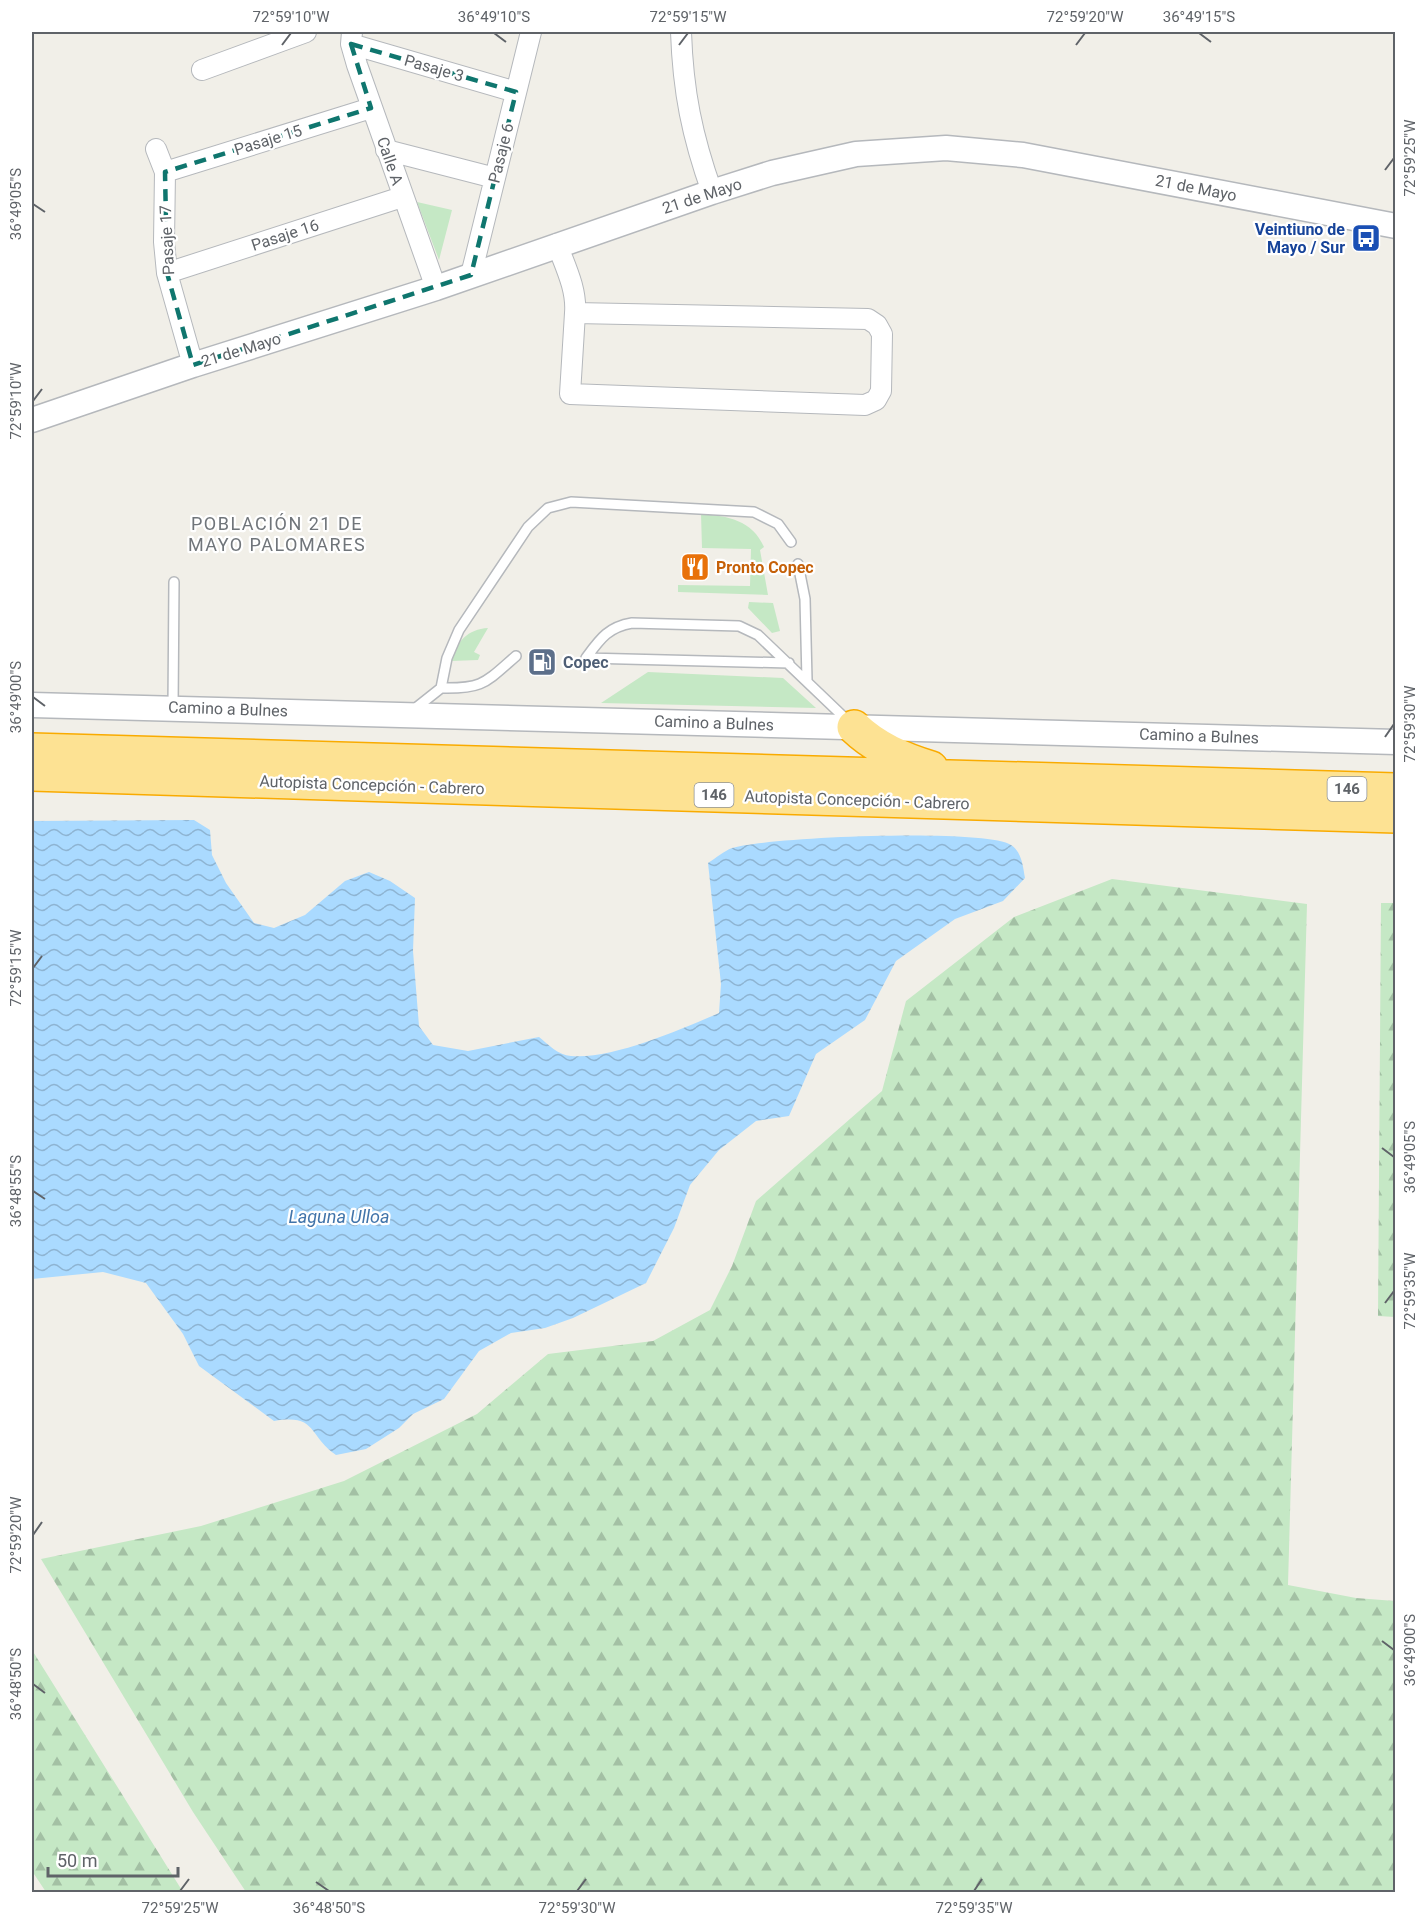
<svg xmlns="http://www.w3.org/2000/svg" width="1427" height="1924" font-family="Roboto,sans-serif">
  <defs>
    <pattern id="forest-firs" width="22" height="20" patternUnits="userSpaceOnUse" patternTransform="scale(1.5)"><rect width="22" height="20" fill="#c5e8c5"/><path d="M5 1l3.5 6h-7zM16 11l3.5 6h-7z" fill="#a3c0a4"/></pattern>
    <pattern id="water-waves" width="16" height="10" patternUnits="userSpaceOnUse" patternTransform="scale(1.5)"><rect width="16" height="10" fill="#aadaff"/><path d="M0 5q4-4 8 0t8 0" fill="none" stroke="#8eb4d2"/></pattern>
  </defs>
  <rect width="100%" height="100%" fill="#f1efe8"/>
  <!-- green -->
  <path fill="#c5e8c5" d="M 417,202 L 452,210 L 439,260 Z
    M 701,514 C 728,516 752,520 764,547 L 760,550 L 768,595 L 678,592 L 678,585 L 750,586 L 751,549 L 702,548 Z
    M 749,602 L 773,603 L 780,631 L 772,633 L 748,608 Z
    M 488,628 L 474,652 L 480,655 L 478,660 L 451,661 C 456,642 468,629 488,628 Z
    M 648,672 L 783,678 L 816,708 L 601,703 Z"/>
  <!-- forest -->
  <path fill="url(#forest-firs)" d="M 1112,879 L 1307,904 L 1288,1585 L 1356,1598 L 1395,1601 L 1395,1892 L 246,1892 L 193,1812 L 41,1559 L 201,1526 L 344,1481 L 477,1414 L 548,1354 L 653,1341 L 710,1310 L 732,1266 L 756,1201 L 882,1091 L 906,1001 L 1014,917 Z
    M 1381,903 L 1396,903 L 1395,1317 L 1378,1316 Z
    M 32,1650 L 183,1892 L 46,1892 L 32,1871 Z"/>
  <!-- water -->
  <path fill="url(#water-waves)" d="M 194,820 L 210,830 L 212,855 L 226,883 L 254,923 L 274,928 L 305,915 L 345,881 L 369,872 L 390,881 L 415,898 L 413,951 L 419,1026 L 433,1045 L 468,1051 L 539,1037 C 549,1045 558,1055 571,1056 C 611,1060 682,1029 719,1013 L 721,984 L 708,863 C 716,858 724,851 732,848 C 767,837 985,828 1011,845 C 1022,852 1023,867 1025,878 L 1003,901 L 955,919 L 896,961 L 865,1020 L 816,1054 L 789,1116 L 756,1121 L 719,1150 L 690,1185 L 674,1228 L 646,1283 L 573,1318 L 545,1328 L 511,1333 L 479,1351 L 444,1399 L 413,1414 L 399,1428 L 366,1449 L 336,1455 C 307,1435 318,1414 274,1421 L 199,1366 L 183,1334 L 146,1283 L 103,1272 L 32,1279 L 32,821 Z"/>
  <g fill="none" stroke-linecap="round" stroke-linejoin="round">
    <!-- service casing -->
    <g stroke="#b5b8bc" stroke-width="12">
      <path id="service" d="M 798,564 L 805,599 L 807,680
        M 586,658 C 600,639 608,627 632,623 L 739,626 L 758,635 L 850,723
        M 586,658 L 789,663
        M 441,688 C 483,689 485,683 516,656
        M 173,707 L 174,582
        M 412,711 L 441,688 L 447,658 L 459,630 L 528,527 L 548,508 L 571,502 L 754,512 L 778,524 L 791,542"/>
    </g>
    <!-- minor casing -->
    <g stroke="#b5b8bc" stroke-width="22">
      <path id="minor" d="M 352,32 L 351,44 L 357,65 L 436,288
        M 681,32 C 683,91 692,136 712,192
        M 351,44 L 516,92
        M 202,70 L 306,32
        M 156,149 L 165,172 L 164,242 L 167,273 L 193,365
        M 386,150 L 495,178
        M 165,172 L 371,108
        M 557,244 C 565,266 577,289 575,313 L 570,394 L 865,405 L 876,400 L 881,391 L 882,334 L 877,325 L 868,319 L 575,313
        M 167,273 L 402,197
        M 471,275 L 531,32"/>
    </g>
    <!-- tertiary casing -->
    <g stroke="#b5b8bc" stroke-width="27">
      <path id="tertiary" d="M 32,420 L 193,365 L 436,288 L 712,192 L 772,173 L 856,154 L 946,148 L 1023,155 L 1396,226
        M 32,705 L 1396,742"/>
    </g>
    <!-- motorway casing -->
    <g stroke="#f9ab00" stroke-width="36">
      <path id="motorway" d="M 854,727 C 876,748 902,759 931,768
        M 32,750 L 1396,790
        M 32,774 L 1396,816"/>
    </g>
    <!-- service -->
    <use href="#service" stroke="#fff" stroke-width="9"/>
    <!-- minor -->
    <use href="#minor" stroke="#fff" stroke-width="20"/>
    <!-- tertiary -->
    <use href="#tertiary" stroke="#fff" stroke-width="24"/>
    <!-- motorway -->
    <use href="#motorway" stroke="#fde293" stroke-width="33"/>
  </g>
  <!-- marked area -->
  <path fill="none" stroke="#0f766e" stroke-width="4.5" stroke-dasharray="12 8" stroke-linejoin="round" d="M 351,44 L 516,92 L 471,275 L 193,365 L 167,273 L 165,172 L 371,108 Z"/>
  <!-- ticks -->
  <path fill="none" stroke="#5f6368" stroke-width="2" d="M 494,33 L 506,42M 1199,33 L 1211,42M 282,45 L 291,33M 679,45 L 688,33M 1076,45 L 1085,33M 1385,170 L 1394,158M 33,204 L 45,212M 33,401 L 42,389M 33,697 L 45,706M 1385,737 L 1394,724M 33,968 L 42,956M 1382,1148 L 1394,1157M 33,1191 L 45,1199M 1385,1303 L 1394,1291M 33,1535 L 42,1522M 1382,1641 L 1394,1650M 33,1684 L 45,1693M 316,1882 L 329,1891M 180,1891 L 189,1879M 577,1891 L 586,1879M 974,1891 L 982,1879"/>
  <!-- icons -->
  <defs>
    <g id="bus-square" transform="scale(1.5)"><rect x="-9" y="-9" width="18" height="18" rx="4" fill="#1a4fb4" stroke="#fff"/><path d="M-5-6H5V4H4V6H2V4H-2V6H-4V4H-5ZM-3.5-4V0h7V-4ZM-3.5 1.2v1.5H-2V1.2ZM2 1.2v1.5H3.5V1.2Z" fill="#fff"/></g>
    <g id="restaurant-square" transform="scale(1.5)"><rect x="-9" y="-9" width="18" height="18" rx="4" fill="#e8710a" stroke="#fff"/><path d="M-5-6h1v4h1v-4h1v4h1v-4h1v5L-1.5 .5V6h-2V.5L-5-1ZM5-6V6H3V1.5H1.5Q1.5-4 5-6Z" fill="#fff"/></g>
    <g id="fuel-square" transform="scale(1.5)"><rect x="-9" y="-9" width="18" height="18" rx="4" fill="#5c6f8a" stroke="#fff"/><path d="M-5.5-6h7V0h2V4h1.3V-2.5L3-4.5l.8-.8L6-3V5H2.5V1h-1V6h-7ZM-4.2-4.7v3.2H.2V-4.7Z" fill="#fff"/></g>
  </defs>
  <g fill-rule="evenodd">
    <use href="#bus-square" x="1366" y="238"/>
    <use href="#restaurant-square" x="695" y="567"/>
    <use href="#fuel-square" x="542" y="662"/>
  </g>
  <g text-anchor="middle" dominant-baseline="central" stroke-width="4.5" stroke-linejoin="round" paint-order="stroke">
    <!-- shield labels -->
    <g fill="#fff" stroke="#8f9295" stroke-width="1.5">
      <rect x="1327.5" y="777" width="39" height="24" rx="4.5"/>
      <rect x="694.5" y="783" width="39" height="24" rx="4.5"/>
    </g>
    <g font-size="15" font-weight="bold" fill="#5f6368">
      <text x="1347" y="789">146</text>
      <text x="714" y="795">146</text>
    </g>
    <!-- street labels -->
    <g font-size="16" fill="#5f6368" stroke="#fff">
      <text transform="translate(434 68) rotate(16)">Pasaje 3</text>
      <text transform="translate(268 140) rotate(-17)">Pasaje 15</text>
      <text transform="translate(501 153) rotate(-76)">Pasaje 6</text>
      <text transform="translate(390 161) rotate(71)">Calle A</text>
      <text transform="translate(1196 188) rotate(11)">21 de Mayo</text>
      <text transform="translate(702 196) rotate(-18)">21 de Mayo</text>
      <text transform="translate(285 235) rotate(-18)">Pasaje 16</text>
      <text transform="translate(167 240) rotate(-93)">Pasaje 17</text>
      <text transform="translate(241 350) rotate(-17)">21 de Mayo</text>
      <text transform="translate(228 709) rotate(2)">Camino a Bulnes</text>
      <text transform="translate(714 723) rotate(2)">Camino a Bulnes</text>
      <text transform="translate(1199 736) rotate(2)">Camino a Bulnes</text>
      <text transform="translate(372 785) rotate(2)">Autopista Concepción - Cabrero</text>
      <text transform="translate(857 800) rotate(2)">Autopista Concepción - Cabrero</text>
    </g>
    <!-- transit labels -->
    <g font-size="16" font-weight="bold" fill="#164399" stroke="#fff" text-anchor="end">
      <text x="1345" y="229">Veintiuno de<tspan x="1345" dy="18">Mayo / Sur</tspan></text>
    </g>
    <!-- food labels -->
    <g font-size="16" font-weight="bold" fill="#c56008" stroke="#fff" text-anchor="start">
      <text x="716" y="567">Pronto Copec</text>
    </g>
    <!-- service labels -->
    <g font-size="16" font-weight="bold" fill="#4e5e75" stroke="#fff" text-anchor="start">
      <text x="563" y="662">Copec</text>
    </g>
    <!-- neighbourhood labels -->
    <g font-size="18" letter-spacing="1.5" fill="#70757a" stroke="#fff">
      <text x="277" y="523">POBLACIÓN 21 DE<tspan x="277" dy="21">MAYO PALOMARES</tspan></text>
    </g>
    <!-- water labels -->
    <g font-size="18" font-style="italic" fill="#4174aa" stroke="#fff">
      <text x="339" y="1216">Laguna Ulloa</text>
    </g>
  </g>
  <!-- border -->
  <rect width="1427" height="1924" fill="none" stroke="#ffffff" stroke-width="66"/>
  <!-- scale -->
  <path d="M48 1867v9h130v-9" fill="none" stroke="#5f6368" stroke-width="3"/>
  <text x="57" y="1867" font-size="18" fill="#5f6368" stroke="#ffffff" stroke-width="4.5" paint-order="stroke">50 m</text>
  <rect x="33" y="33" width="1361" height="1858" fill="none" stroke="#5f6368" stroke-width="2"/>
  <g font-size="15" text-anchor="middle" fill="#5f6368">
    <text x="291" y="22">72°59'10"W</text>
    <text x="494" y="22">36°49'10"S</text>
    <text x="688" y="22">72°59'15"W</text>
    <text x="1085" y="22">72°59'20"W</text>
    <text x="1199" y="22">36°49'15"S</text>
    <text transform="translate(1410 158) rotate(-90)" y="5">72°59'25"W</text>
    <text transform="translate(16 204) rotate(-90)" y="5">36°49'05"S</text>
    <text transform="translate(16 401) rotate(-90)" y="5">72°59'10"W</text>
    <text transform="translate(16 697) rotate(-90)" y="5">36°49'00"S</text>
    <text transform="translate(1410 724) rotate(-90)" y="5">72°59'30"W</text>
    <text transform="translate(16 968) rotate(-90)" y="5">72°59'15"W</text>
    <text transform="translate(1410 1157) rotate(-90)" y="5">36°49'05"S</text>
    <text transform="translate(16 1191) rotate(-90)" y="5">36°48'55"S</text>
    <text transform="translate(1410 1291) rotate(-90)" y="5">72°59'35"W</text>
    <text transform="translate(16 1535) rotate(-90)" y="5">72°59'20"W</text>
    <text transform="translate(1410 1650) rotate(-90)" y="5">36°49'00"S</text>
    <text transform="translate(16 1684) rotate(-90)" y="5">36°48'50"S</text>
    <text x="180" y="1913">72°59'25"W</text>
    <text x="329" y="1913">36°48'50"S</text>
    <text x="577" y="1913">72°59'30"W</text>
    <text x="974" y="1913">72°59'35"W</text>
  </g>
</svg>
